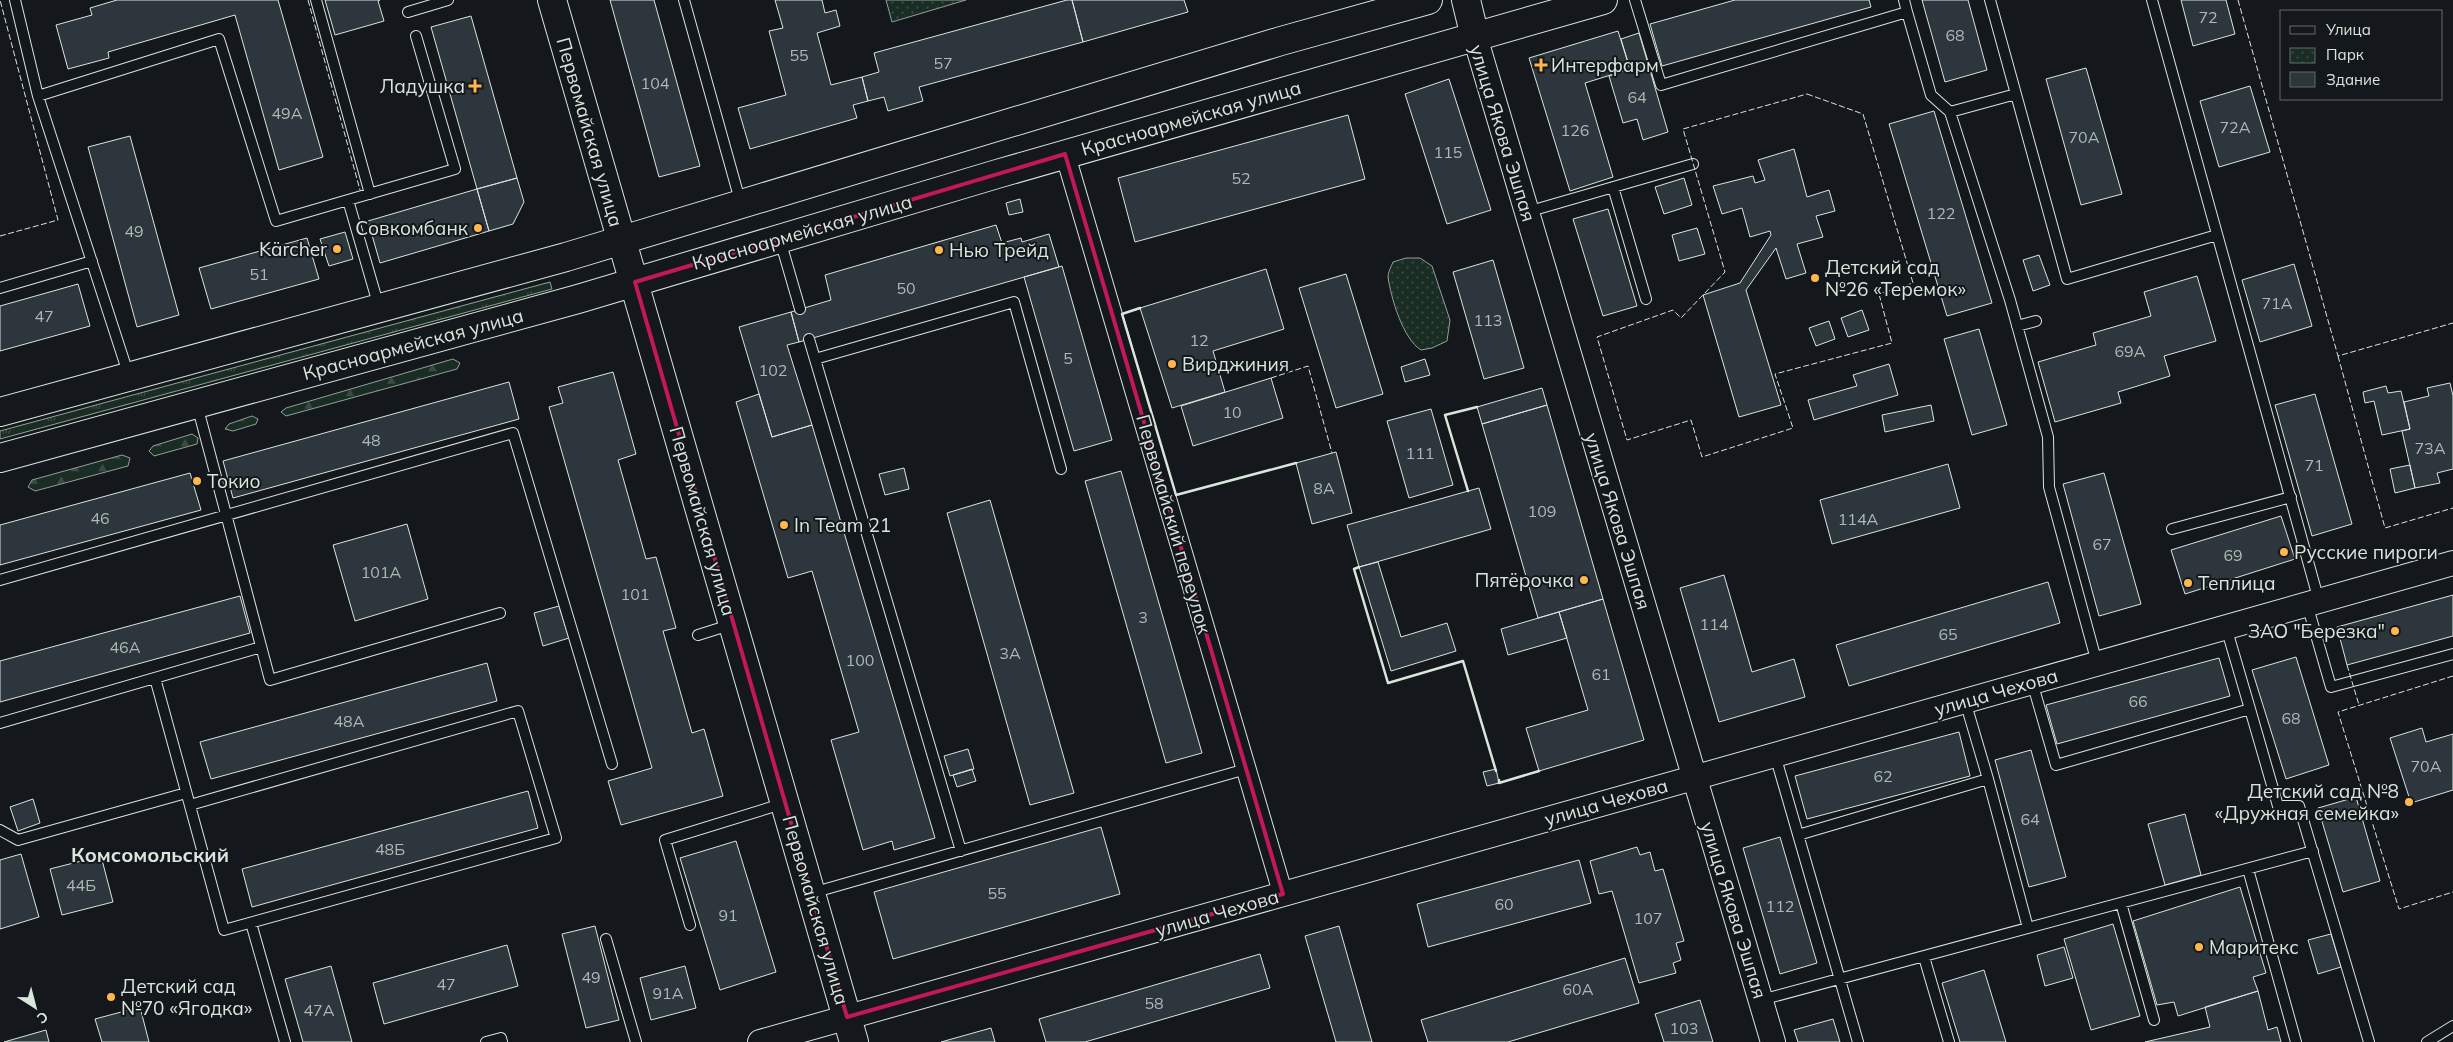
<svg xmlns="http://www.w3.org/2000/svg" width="2453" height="1042" font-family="Mulish,sans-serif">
  <defs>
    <pattern id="grass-tufts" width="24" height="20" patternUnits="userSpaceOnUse" patternTransform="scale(1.25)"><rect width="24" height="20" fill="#1a2d24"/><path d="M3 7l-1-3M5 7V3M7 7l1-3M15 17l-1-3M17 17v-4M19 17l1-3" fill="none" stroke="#3b4b43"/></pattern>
    <pattern id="forest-firs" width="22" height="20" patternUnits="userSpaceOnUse" patternTransform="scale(1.25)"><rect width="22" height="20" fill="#1a2d24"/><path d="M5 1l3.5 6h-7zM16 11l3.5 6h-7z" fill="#3b4b43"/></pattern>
    <pattern id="park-dots" width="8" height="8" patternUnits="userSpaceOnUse" patternTransform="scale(1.25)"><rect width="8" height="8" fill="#1a2d24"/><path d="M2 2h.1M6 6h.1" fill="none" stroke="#3b4b43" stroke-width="1.8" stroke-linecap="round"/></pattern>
  </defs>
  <rect width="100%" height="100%" fill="#14181c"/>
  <!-- grass -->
  <path fill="url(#grass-tufts)" stroke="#939e99" d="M 550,282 L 552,289 L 0,439 L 0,431 Z"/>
  <!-- forest -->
  <path fill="url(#forest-firs)" stroke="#939e99" d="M 453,359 L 460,363 L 457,369 L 286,416 L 281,412 L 286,408 Z
    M 252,416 L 258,419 L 256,424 L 233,431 L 225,429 L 229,424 Z
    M 192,434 L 198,438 L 197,444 L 154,456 L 149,451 L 153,446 Z
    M 122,455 L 130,458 L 128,466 L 35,491 L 28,487 L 32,480 Z"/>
  <!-- park -->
  <path fill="url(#park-dots)" stroke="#939e99" d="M 886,0 L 966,0 L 892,22 Z
    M 1406,258 L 1420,258 L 1432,266 L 1450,320 L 1447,341 L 1432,348 L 1421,350 C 1403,339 1391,298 1388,277 C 1388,272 1391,267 1393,262 Z"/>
  <!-- building -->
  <path fill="#2c363c" stroke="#d8e6dc" d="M 117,0 L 278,0 L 323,157 L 279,170 L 235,15 L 108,52 L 109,58 L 68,69 L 56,25 L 92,15 L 90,8 Z
    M 325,0 L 380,0 L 378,1 L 384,21 L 335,35 Z
    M 610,0 L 654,0 L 700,166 L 659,177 Z
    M 775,0 L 822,0 L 825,13 L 836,10 L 840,26 L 817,33 L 831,85 L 862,77 L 868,101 L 853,105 L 857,118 L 750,149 L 738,108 L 786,95 L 769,31 L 783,28 Z
    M 1067,0 L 1072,0 L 1083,42 L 919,87 L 923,101 L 888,111 L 884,97 L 868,101 L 862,77 L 879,72 L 874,53 Z
    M 1072,0 L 1184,0 L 1188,12 L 1083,42 Z
    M 1735,0 L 1869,0 L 1871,7 L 1662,66 L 1650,24 Z
    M 1922,0 L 1968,0 L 1987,70 L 1945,82 Z
    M 2181,0 L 2226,0 L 2235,34 L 2193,46 Z
    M 471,16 L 517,178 L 477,189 L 431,27 Z
    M 1618,31 L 1630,69 L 1585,83 L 1613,177 L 1570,191 L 1529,58 Z
    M 1639,33 L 1668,132 L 1643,140 L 1637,119 L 1623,123 L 1609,76 L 1630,69 L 1621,39 Z
    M 2086,68 L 2122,194 L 2081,205 L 2046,79 Z
    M 1449,79 L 1491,210 L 1447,224 L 1405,94 Z
    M 2250,86 L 2270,152 L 2219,167 L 2200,101 Z
    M 1934,111 L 1992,303 L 1947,316 L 1889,124 Z
    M 1348,115 L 1365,179 L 1135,242 L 1118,178 Z
    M 130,136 L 179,315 L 137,327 L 88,147 Z
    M 1794,149 L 1807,197 L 1829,190 L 1835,211 L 1816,216 L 1823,237 L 1797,244 L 1806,273 L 1786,279 L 1776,248 L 1746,290 L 1781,405 L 1739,417 L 1703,295 L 1740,283 L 1771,235 L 1770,231 L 1750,237 L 1742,208 L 1722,214 L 1713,186 L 1753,176 L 1755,183 L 1765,180 L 1758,160 Z
    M 517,178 L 524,202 L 513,224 L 489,231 L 477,189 Z
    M 1684,178 L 1692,205 L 1664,214 L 1655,187 Z
    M 477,189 L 489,231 L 380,263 L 368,221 Z
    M 1020,199 L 1023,212 L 1009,215 L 1006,203 Z
    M 1608,209 L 1637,306 L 1603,316 L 1573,219 Z
    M 996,225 L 1002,243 L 1021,238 L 1022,242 L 1049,234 L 1059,267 L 799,342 L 791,312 L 831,300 L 825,275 Z
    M 1697,228 L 1705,254 L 1679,261 L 1672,235 Z
    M 345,232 L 353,259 L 329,266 L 320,239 Z
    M 307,238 L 319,279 L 211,309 L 199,268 Z
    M 2039,255 L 2050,285 L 2033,291 L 2023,260 Z
    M 1493,260 L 1524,368 L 1484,379 L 1453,272 Z
    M 2294,264 L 2312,326 L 2260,342 L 2242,280 Z
    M 1062,266 L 1112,440 L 1074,451 L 1024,277 Z
    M 1266,269 L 1284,329 L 1213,351 L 1225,392 L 1172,408 L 1140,308 Z
    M 1346,274 L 1383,394 L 1336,408 L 1299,288 Z
    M 2197,276 L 2216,341 L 2164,356 L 2170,376 L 2118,392 L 2121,403 L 2055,422 L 2038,362 L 2096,345 L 2093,333 L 2151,316 L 2144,292 Z
    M 78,284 L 90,326 L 0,351 L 0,306 Z
    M 1862,310 L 1869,330 L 1848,337 L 1841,318 Z
    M 791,312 L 799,342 L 787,345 L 812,425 L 772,437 L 739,327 Z
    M 1829,321 L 1835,339 L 1816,346 L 1809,328 Z
    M 1979,329 L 2007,425 L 1972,435 L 1944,339 Z
    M 1425,359 L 1430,375 L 1405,382 L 1401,367 Z
    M 1889,364 L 1898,395 L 1814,420 L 1808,400 L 1857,386 L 1853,375 Z
    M 613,372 L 636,454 L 618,460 L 646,559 L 656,557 L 676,628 L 663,631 L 692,733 L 704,729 L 723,796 L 621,825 L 608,781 L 652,768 L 549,407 L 563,403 L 558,387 Z
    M 1271,378 L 1283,418 L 1193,446 L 1181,406 Z
    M 509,382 L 519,419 L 233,498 L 223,461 Z
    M 2450,383 L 2453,396 L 2453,469 L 2437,473 L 2440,483 L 2415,488 L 2402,431 L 2410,429 L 2404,402 L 2429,396 L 2427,388 Z
    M 2386,386 L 2388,393 L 2401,391 L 2410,429 L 2382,435 L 2374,401 L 2365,403 L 2363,392 Z
    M 1542,388 L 1547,405 L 1482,424 L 1477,407 Z
    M 759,394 L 772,437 L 812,425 L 935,838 L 894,850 L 892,841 L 863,850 L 831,740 L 859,732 L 812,571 L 788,578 L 736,402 Z
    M 2315,394 L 2352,524 L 2312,536 L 2275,405 Z
    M 1547,405 L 1603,599 L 1538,618 L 1482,424 Z
    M 1931,405 L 1934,421 L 1885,432 L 1882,415 Z
    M 1431,409 L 1453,485 L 1409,498 L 1387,421 Z
    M 1336,452 L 1352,513 L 1312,524 L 1296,463 Z
    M 1948,464 L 1960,508 L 1832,544 L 1820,500 Z
    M 2410,465 L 2415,488 L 2395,493 L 2390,469 Z
    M 904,468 L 909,489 L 885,495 L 879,474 Z
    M 1121,471 L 1202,753 L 1166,763 L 1085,481 Z
    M 190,473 L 201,510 L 0,565 L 0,525 Z
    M 2104,473 L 2141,604 L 2099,616 L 2063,484 Z
    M 1479,488 L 1491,529 L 1359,567 L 1347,525 Z
    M 990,500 L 1074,793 L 1030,805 L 947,513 Z
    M 2281,516 L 2295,559 L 2185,594 L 2171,550 Z
    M 407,524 L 428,599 L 355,621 L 333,545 Z
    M 1378,562 L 1401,637 L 1447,623 L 1456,651 L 1391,671 L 1359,567 Z
    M 1724,575 L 1752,672 L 1794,659 L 1805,697 L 1719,722 L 1680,588 Z
    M 2048,582 L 2060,623 L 1849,686 L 1836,645 Z
    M 2453,595 L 2453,636 L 2347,665 L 2337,627 Z
    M 240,596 L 250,633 L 0,702 L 0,661 Z
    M 1603,599 L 1644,740 L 1539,771 L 1526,728 L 1588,710 L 1559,612 Z
    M 559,606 L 569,638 L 543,646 L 534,613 Z
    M 1559,612 L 1567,638 L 1508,655 L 1501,629 Z
    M 2296,657 L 2329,765 L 2286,779 L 2252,670 Z
    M 2219,658 L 2230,696 L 2057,744 L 2046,705 Z
    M 487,663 L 497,701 L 211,779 L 200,742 Z
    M 2422,728 L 2426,742 L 2453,734 L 2453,790 L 2411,803 L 2390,738 Z
    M 1959,732 L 1970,776 L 1807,819 L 1795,776 Z
    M 968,749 L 974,769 L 950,776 L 944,756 Z
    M 2031,750 L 2066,877 L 2029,887 L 1995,760 Z
    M 972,769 L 976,781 L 957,787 L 953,775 Z
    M 1496,769 L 1499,783 L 1487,786 L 1483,772 Z
    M 528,791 L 538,828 L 252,907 L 242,869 Z
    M 2356,797 L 2380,881 L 2343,892 L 2318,808 Z
    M 33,799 L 40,823 L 18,831 L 10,807 Z
    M 2185,814 L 2201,875 L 2165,885 L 2148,824 Z
    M 1101,827 L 1120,894 L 893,959 L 874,892 Z
    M 1780,837 L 1817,963 L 1780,974 L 1743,848 Z
    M 736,841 L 776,972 L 720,990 L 680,858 Z
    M 1637,847 L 1640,855 L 1650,852 L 1655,871 L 1663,869 L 1684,941 L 1676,943 L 1681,960 L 1673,963 L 1676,973 L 1639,983 L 1612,891 L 1599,894 L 1590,861 Z
    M 21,854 L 39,917 L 0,929 L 0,860 Z
    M 101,856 L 113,902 L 62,915 L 50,869 Z
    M 1579,860 L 1591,903 L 1428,947 L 1417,904 Z
    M 2240,887 L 2266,973 L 2253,977 L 2258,991 L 2178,1016 L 2174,1002 L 2157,1005 L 2133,921 Z
    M 2113,924 L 2140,1016 L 2091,1030 L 2064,939 Z
    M 595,926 L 619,1020 L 586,1028 L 562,934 Z
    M 1339,926 L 1372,1042 L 1336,1042 L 1305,936 Z
    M 2331,934 L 2341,967 L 2318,974 L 2308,940 Z
    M 507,945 L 518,986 L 384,1024 L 373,983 Z
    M 2064,947 L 2073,978 L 2045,986 L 2037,955 Z
    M 1260,954 L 1270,988 L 1085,1042 L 1046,1042 L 1039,1019 Z
    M 1625,958 L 1639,1003 L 1508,1042 L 1428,1042 L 1421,1020 Z
    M 331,966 L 352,1042 L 303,1042 L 285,979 Z
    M 685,966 L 696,1008 L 651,1020 L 640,978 Z
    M 1984,970 L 2006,1042 L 1960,1042 L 1942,983 Z
    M 2258,991 L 2268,1030 L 2277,1027 L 2281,1042 L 2145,1042 L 2210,1027 L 2205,1007 Z
    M 1700,1000 L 1713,1042 L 1664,1042 L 1655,1014 Z
    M 140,1007 L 149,1042 L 102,1042 L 95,1019 Z
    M 1833,1019 L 1840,1042 L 1798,1042 L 1794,1030 Z
    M 991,1028 L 995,1042 L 941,1042 Z
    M 46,1030 L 49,1042 L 4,1042 Z"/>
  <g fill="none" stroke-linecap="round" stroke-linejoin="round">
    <!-- service casing -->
    <g stroke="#d8e6dc" stroke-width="12">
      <path id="service" d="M 15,0 L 38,96
        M 316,0 L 370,194
        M 684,0 L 741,204
        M 1635,0 L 1661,85 L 1907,12 L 1931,95 L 1950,112
        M 1904,0 L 1907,12
        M 1990,0 L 2067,279 L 2217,235
        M 2152,0 L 2319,601
        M 408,12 L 448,0
        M 2016,94 L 1950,112 L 2010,300 L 2048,437 L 2049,487 L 2097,663
        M 1613,187 L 1646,299
        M 1527,212 L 1693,164
        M 780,240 L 800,309
        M 0,288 L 92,261
        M 379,307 L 348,200 L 455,169 L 416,36
        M 2017,326 L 2036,321
        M 809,339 L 961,851
        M 815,359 L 1014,302 L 1061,469
        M 129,376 L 38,96 L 219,39 L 276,221 L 348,200
        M 197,405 L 270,680 L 500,613
        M 2172,529 L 2291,497
        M 0,580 L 513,433 L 612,764
        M 2307,604 L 2331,687 L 2453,654
        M 2226,627 L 2250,709
        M 698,635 L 733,624
        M 155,678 L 224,930 L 556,838 L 518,711 L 190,805
        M 2032,682 L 2056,765 L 2250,709 L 2278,806 L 2299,806 L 2369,1042
        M 0,723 L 261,647
        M 1775,755 L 1858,1042
        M 1988,779 L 2028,928
        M 0,830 L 18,840 L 186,793
        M 1798,835 L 1988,779 L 1965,701
        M 2248,869 L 2296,1042
        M 812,893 L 1246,769
        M 2121,903 L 2154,1020
        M 251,923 L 285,1042
        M 690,925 L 665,840 L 785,803
        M 606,939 L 636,1042
        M 1924,957 L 1949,1042
        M 1761,1000 L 2313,851
        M 486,1042 L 501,1038 L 502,1042
        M 2427,1042 L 2453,1026"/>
    </g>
    <!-- minor casing -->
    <g stroke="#d8e6dc" stroke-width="21">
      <path id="minor" d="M 1065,154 L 1283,894"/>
    </g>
    <!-- tertiary casing -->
    <g stroke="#d8e6dc" stroke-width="26">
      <path id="tertiary" d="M 1475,37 L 1773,1042
        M 760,1042 L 2453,563"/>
    </g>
    <!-- primary casing -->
    <g stroke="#d8e6dc" stroke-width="30">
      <path id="primary" d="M 552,0 L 854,1042
        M 1466,0 L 1475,37
        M 0,412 L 566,257 L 1281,41 L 1428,0
        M 0,458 L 578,299 L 997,174 L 1603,0"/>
    </g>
    <!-- service -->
    <use href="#service" stroke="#14181c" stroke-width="10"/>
    <!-- minor -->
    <use href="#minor" stroke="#14181c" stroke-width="19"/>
    <!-- tertiary -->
    <use href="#tertiary" stroke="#14181c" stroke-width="24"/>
    <!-- primary -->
    <use href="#primary" stroke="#14181c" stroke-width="28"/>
    <!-- fence -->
    <path stroke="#d8e6dc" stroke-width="1" stroke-dasharray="6 2.5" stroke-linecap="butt" d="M 308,0 L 360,190
      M 2238,0 L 2338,356 L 2453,323
      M 1807,94 L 1863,114 L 1913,283 L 1879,294 L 1892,343 L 1775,374 L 1793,428 L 1702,457 L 1691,420 L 1627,440 L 1597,337 L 1673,310 L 1681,318 L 1725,272 L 1683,129 Z
      M 0,236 L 58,220 L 0,0
      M 2338,356 L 2385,528 L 2453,508
      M 1271,378 L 1308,366 L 1332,453
      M 2347,665 L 2359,705
      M 2453,676 L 2338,712 L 2399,909 L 2453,892"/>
    <!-- wall -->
    <path stroke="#d8e6dc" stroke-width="2.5" d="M 1140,308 L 1122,314 L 1176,495 L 1296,463
      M 1468,491 L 1445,415 L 1477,407
      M 1359,567 L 1354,569 L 1388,683 L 1463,661 L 1496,771
      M 1499,780 L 1499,783 L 1539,771"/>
  </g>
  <!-- marked area -->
  <path fill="none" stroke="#c2185b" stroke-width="4" stroke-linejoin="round" d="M 1065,154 L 1283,894 L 847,1017 L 635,282 Z"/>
  <!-- markers -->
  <g fill="#ffb74d" stroke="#14181c" stroke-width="2">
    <path d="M1538.5 57.5h5v5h5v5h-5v5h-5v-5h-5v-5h5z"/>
    <path d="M472.5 78.5h5v5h5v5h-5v5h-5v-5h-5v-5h5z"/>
    <circle cx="478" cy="228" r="5"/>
    <circle cx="337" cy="249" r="5"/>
    <circle cx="939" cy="250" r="5"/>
    <circle cx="1815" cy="278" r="5"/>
    <circle cx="1172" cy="364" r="5"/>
    <circle cx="197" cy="481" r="5"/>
    <circle cx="784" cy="525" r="5"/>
    <circle cx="2284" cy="552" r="5"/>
    <circle cx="1584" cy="580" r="5"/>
    <circle cx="2188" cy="583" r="5"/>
    <circle cx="2395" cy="631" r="5"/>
    <circle cx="2409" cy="802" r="5"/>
    <circle cx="2199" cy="947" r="5"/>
    <circle cx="111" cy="997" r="5"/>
  </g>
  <g text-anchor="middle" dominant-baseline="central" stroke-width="4" stroke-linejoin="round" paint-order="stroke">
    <!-- number labels -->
    <g font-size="16" fill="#adbab4">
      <text x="2208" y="17">72</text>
      <text x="1955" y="35">68</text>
      <text x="799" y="55">55</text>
      <text x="943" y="63">57</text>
      <text x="655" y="83">104</text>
      <text x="1637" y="97">64</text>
      <text x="287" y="113">49А</text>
      <text x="2235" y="127">72А</text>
      <text x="1575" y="130">126</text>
      <text x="2084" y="137">70А</text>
      <text x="1448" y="152">115</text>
      <text x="1241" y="178">52</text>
      <text x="1941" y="213">122</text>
      <text x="134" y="231">49</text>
      <text x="259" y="274">51</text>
      <text x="906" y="288">50</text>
      <text x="2277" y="303">71А</text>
      <text x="44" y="316">47</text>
      <text x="1488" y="320">113</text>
      <text x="1199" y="340">12</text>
      <text x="2130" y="351">69А</text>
      <text x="1068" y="358">5</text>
      <text x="773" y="370">102</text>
      <text x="1232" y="412">10</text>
      <text x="371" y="440">48</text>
      <text x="2430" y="448">73А</text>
      <text x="1420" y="453">111</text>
      <text x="2314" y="465">71</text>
      <text x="1324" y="488">8А</text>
      <text x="1542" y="511">109</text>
      <text x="100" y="518">46</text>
      <text x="1858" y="519">114А</text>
      <text x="2102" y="544">67</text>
      <text x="2233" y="555">69</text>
      <text x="381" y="572">101А</text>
      <text x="635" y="594">101</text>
      <text x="1143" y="617">3</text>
      <text x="1714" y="624">114</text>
      <text x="1948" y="634">65</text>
      <text x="125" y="647">46А</text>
      <text x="1010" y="653">3А</text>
      <text x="860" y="660">100</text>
      <text x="1601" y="674">61</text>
      <text x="2138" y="701">66</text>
      <text x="2291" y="718">68</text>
      <text x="349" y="721">48А</text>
      <text x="2426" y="766">70А</text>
      <text x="1883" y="776">62</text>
      <text x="2030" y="819">64</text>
      <text x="390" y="849">48Б</text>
      <text x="81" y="885">44Б</text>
      <text x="997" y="893">55</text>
      <text x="1504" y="904">60</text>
      <text x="1780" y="906">112</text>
      <text x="728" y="915">91</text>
      <text x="1648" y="918">107</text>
      <text x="591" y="977">49</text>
      <text x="446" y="984">47</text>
      <text x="1578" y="989">60А</text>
      <text x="668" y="993">91А</text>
      <text x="1154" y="1003">58</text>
      <text x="319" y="1010">47А</text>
      <text x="1684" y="1028">103</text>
    </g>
    <!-- poi labels -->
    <g font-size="19" fill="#d8e6dc" stroke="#14181c" text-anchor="start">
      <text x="1551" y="65">Интерфарм</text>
      <text x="465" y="86" text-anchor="end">Ладушка</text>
      <text x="468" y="228" text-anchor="end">Совкомбанк</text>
      <text x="327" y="249" text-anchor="end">Kärcher</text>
      <text x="949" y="250">Нью Трейд</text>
      <text x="1825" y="267">Детский сад<tspan x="1825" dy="22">№26 «Теремок»</tspan></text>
      <text x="1182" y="364">Вирджиния</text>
      <text x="207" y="481">Токио</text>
      <text x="794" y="525">In Team 21</text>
      <text x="2294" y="552">Русские пироги</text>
      <text x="1574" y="580" text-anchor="end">Пятёрочка</text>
      <text x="2198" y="583">Теплица</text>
      <text x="2385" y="631" text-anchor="end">ЗАО "Березка"</text>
      <text x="2399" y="791" text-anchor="end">Детский сад №8<tspan x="2399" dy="22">«Дружная семейка»</tspan></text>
      <text x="2209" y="947">Маритекс</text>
      <text x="121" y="986">Детский сад<tspan x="121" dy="22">№70 «Ягодка»</tspan></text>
    </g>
    <!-- street labels -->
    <g font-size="19" fill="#d8e6dc" stroke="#14181c">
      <text transform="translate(1191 118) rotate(-16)">Красноармейская улица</text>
      <text transform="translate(590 132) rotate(74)">Первомайская улица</text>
      <text transform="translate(1503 133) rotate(73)">улица Якова Эшпая</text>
      <text transform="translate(802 232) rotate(-16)">Красноармейская улица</text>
      <text transform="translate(413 344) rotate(-15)">Красноармейская улица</text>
      <text transform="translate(703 521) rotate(74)">Первомайская улица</text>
      <text transform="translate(1618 521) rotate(73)">улица Якова Эшпая</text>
      <text transform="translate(1174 524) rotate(74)">Первомайский переулок</text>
      <text transform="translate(1996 692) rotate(-16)">улица Чехова</text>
      <text transform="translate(1606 802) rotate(-16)">улица Чехова</text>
      <text transform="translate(816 910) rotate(74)">Первомайская улица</text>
      <text transform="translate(1734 910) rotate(73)">улица Якова Эшпая</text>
      <text transform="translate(1217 913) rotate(-16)">улица Чехова</text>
    </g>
    <!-- neighbourhood labels -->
    <g font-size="20" font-weight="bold" fill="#d8e6dc" stroke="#14181c">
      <text x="150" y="854">Комсомольский</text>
    </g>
  </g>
  <!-- legend -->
  <rect x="2280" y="10" width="162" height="90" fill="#14181c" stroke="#626a69"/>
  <rect x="2290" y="26" width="25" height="8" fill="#14181c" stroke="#626a69"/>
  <text x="2326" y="35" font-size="15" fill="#d8e6dc">Улица</text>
  <rect x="2290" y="48" width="25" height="15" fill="url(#park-dots)" stroke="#626a69"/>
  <text x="2326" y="60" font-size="15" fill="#d8e6dc">Парк</text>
  <rect x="2290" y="72" width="25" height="15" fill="#2c363c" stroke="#626a69"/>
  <text x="2326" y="85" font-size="15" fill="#d8e6dc">Здание</text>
  <!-- north arrow -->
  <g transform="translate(35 1007) rotate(144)" stroke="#14181c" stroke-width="4" paint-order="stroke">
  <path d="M0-4L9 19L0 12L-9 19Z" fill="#d8e6dc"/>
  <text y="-8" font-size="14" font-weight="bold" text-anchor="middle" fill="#d8e6dc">С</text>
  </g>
</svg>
